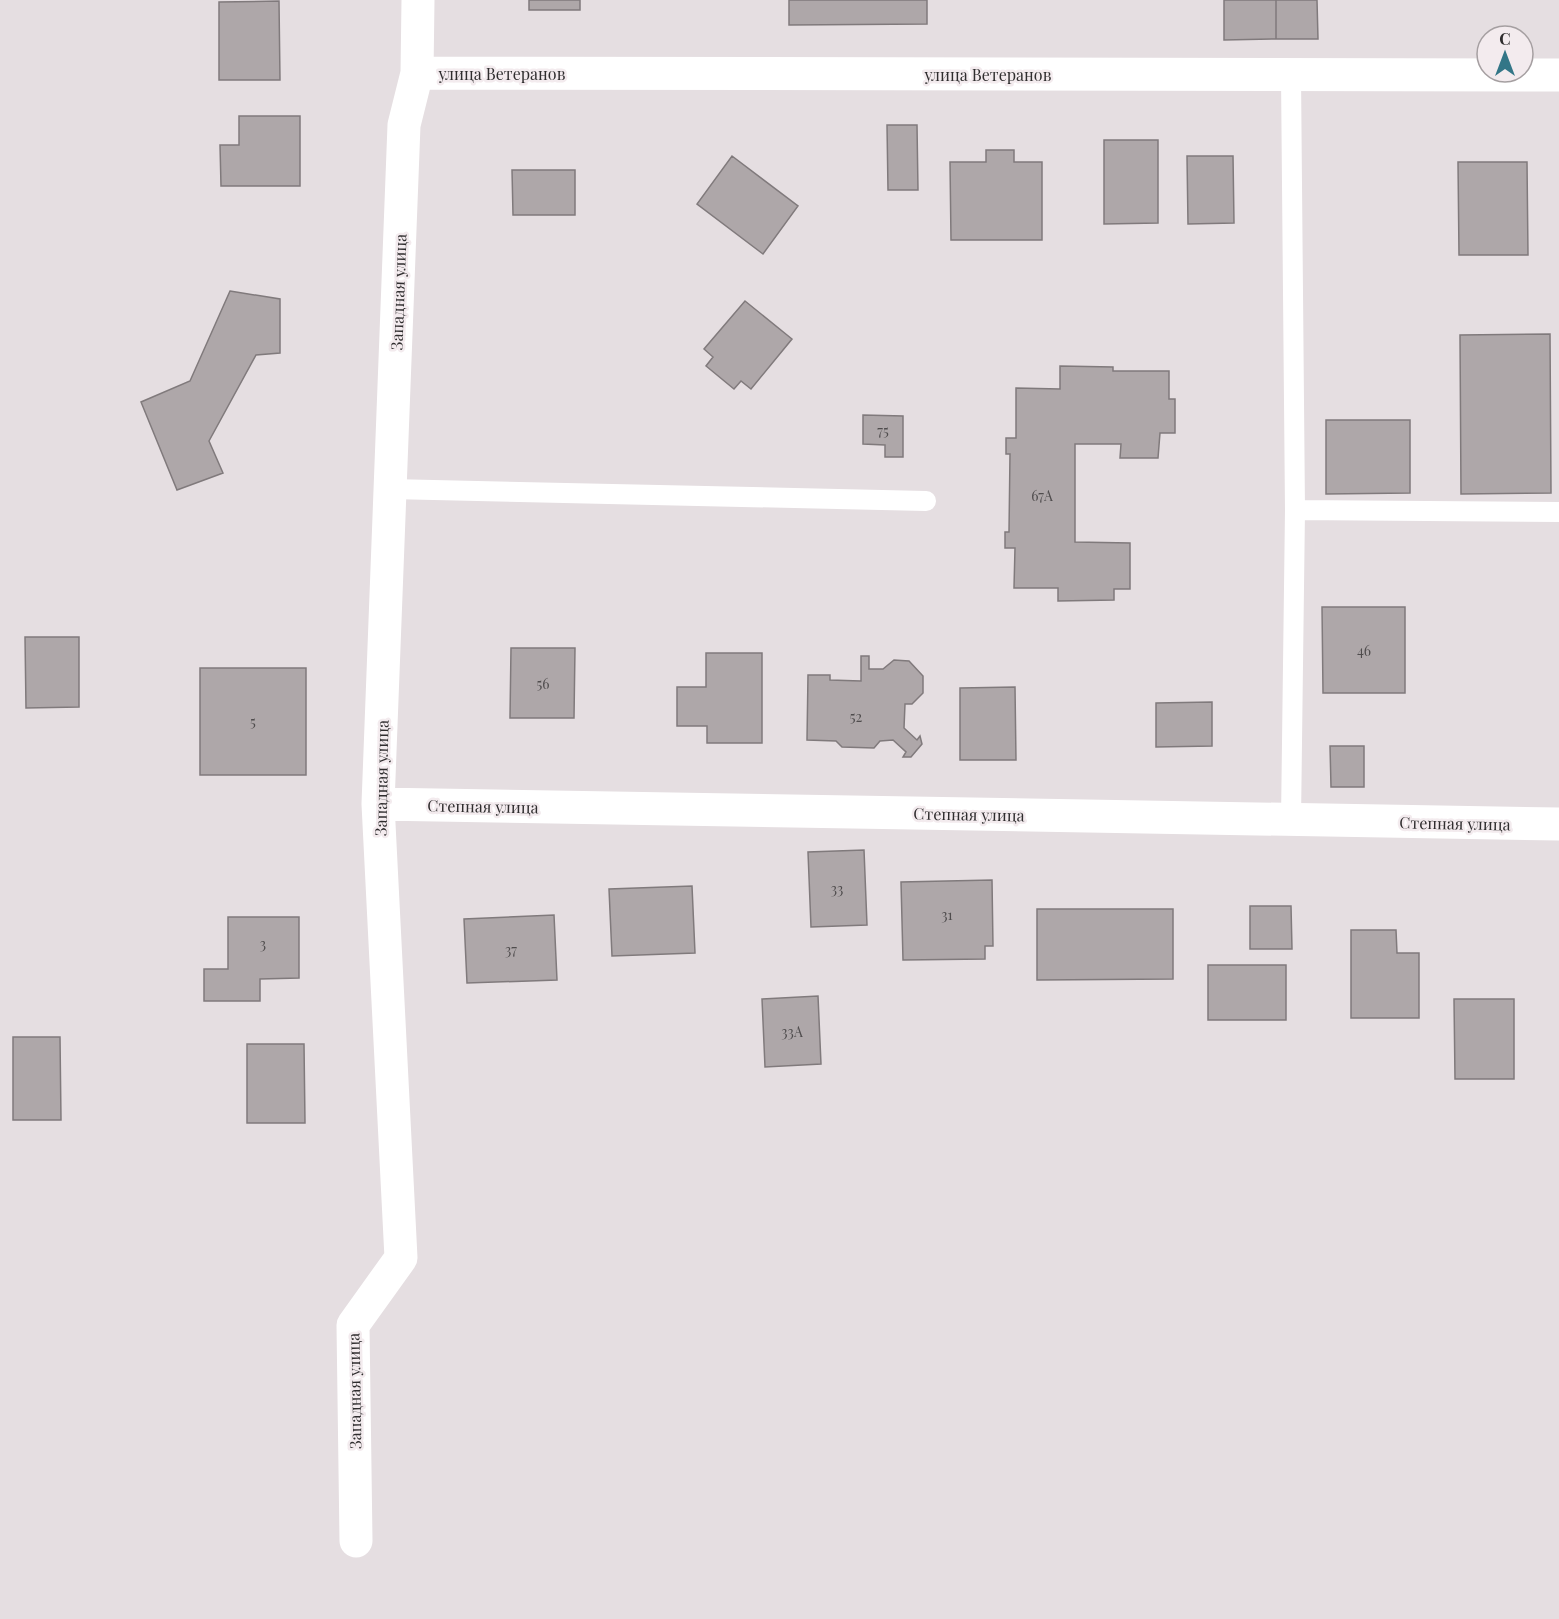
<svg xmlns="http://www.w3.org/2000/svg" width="1559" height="1619" font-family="'Playfair Display',serif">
  <rect width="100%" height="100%" fill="#e5dee1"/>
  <!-- building -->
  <path fill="#aea7a9" stroke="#807a7c" stroke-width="1.5" d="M 529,0 L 580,0 L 580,10 L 529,10 Z
    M 789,0 L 927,0 L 927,24 L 789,25 Z
    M 1224,0 L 1276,0 L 1276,39 L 1224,40 Z
    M 1276,0 L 1317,0 L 1318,39 L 1276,39 Z
    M 279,1 L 280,80 L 219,80 L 219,2 Z
    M 239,116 L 300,116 L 300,186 L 221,186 L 220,145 L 239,145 Z
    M 887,125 L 917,125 L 918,190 L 888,190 Z
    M 1104,140 L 1158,140 L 1158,223 L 1104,224 Z
    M 986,150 L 1014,150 L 1014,162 L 1042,162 L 1042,240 L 951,240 L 950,162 L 986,162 Z
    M 732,156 L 798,206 L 763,254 L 697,204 Z
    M 1187,156 L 1233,156 L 1234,223 L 1188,224 Z
    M 1458,162 L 1527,162 L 1528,255 L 1459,255 Z
    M 512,170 L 575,170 L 575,215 L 513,215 Z
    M 230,291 L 280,299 L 280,353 L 256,355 L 209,441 L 223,473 L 177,490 L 141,402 L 190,381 Z
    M 745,301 L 792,339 L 751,389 L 741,381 L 734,389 L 706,366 L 713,357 L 704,349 Z
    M 1550,334 L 1551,493 L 1461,494 L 1460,335 Z
    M 1060,366 L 1113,367 L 1113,371 L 1169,371 L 1169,399 L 1175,399 L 1175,433 L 1160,433 L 1158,458 L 1120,458 L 1121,444 L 1075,444 L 1075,542 L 1130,543 L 1130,589 L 1114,589 L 1114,600 L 1058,601 L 1058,588 L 1014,588 L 1015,548 L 1005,548 L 1005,532 L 1009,532 L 1010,454 L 1006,454 L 1006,438 L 1016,438 L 1016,388 L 1060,389 Z
    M 863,415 L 903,416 L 903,457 L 885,457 L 885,445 L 863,444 Z
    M 1326,420 L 1410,420 L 1410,493 L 1326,494 Z
    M 1322,607 L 1405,607 L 1405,693 L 1323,693 Z
    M 25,637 L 79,637 L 79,707 L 26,708 Z
    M 511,648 L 575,648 L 574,718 L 510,718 Z
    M 706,653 L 762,653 L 762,743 L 707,743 L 707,726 L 677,726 L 677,687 L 706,687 Z
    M 861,656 L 869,656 L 869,669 L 883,669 L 894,660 L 909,661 L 923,676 L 923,693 L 912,704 L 905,704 L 904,728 L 917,740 L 920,736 L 922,744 L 911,757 L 903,757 L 906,752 L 893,740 L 880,741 L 874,748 L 842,747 L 836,741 L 807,740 L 808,675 L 830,675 L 830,680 L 861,681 Z
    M 200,668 L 306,668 L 306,775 L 200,775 Z
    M 1015,687 L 1016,760 L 960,760 L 960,688 Z
    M 1212,702 L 1212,746 L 1156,747 L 1156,703 Z
    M 1330,746 L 1364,746 L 1364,787 L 1331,787 Z
    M 864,850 L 867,925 L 811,927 L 808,852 Z
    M 992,880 L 993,946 L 985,946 L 985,959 L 903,960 L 901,882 Z
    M 692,886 L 695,953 L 612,956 L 609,889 Z
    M 1250,906 L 1291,906 L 1292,949 L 1250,949 Z
    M 1037,909 L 1173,909 L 1173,979 L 1037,980 Z
    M 554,915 L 557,980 L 467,983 L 464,919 Z
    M 228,917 L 299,917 L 299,978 L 260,979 L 260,1001 L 204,1001 L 204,969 L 228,969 Z
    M 1351,930 L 1396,930 L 1397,953 L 1419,953 L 1419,1018 L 1351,1018 Z
    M 1208,965 L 1286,965 L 1286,1020 L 1208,1020 Z
    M 818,996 L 821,1064 L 765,1067 L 762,999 Z
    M 1454,999 L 1514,999 L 1514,1079 L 1455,1079 Z
    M 13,1037 L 60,1037 L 61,1120 L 13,1120 Z
    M 247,1044 L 304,1044 L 305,1123 L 247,1123 Z"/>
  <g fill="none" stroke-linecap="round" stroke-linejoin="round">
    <!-- service -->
    <path stroke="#fff" stroke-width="20" d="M 390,489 L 926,501
      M 1295,510 L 1559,512
      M 1291,820 L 1295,510 L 1291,75"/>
    <!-- minor -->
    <path stroke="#fff" stroke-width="33" d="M 417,73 L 1559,75
      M 378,804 L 1559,824
      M 356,1541 L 353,1325 L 401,1258 L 378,804 L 404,125 L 417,73 L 418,0"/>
  </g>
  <g text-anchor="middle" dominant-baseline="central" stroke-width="5" stroke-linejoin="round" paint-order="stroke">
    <!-- number labels -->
    <g font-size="14" fill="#4f4c4d">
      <text x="883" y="430">75</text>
      <text x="1042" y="495">67А</text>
      <text x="1364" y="650">46</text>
      <text x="543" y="683">56</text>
      <text x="856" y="716">52</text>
      <text x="253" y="721">5</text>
      <text x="837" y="888">33</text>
      <text x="947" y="914">31</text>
      <text x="263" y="943">3</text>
      <text x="511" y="949">37</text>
      <text x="792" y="1031">33А</text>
    </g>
    <!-- street labels -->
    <g font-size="16" fill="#2f2d2e" stroke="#f3ebee">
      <text x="502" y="73">улица Ветеранов</text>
      <text x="988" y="74">улица Ветеранов</text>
      <text transform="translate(398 292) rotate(-88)">Западная улица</text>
      <text transform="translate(381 778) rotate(-89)">Западная улица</text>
      <text transform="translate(483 806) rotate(1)">Степная улица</text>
      <text transform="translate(969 814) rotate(1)">Степная улица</text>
      <text transform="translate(1455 823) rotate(1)">Степная улица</text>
      <text transform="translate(354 1391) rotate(-91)">Западная улица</text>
    </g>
  </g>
  <!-- north arrow -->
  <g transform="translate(1505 54)"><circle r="28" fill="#f3ebee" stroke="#a59fa1" stroke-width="1.5"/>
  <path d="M0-4.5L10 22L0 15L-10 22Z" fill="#337687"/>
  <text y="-9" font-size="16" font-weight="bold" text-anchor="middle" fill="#2f2d2e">С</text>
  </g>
</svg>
